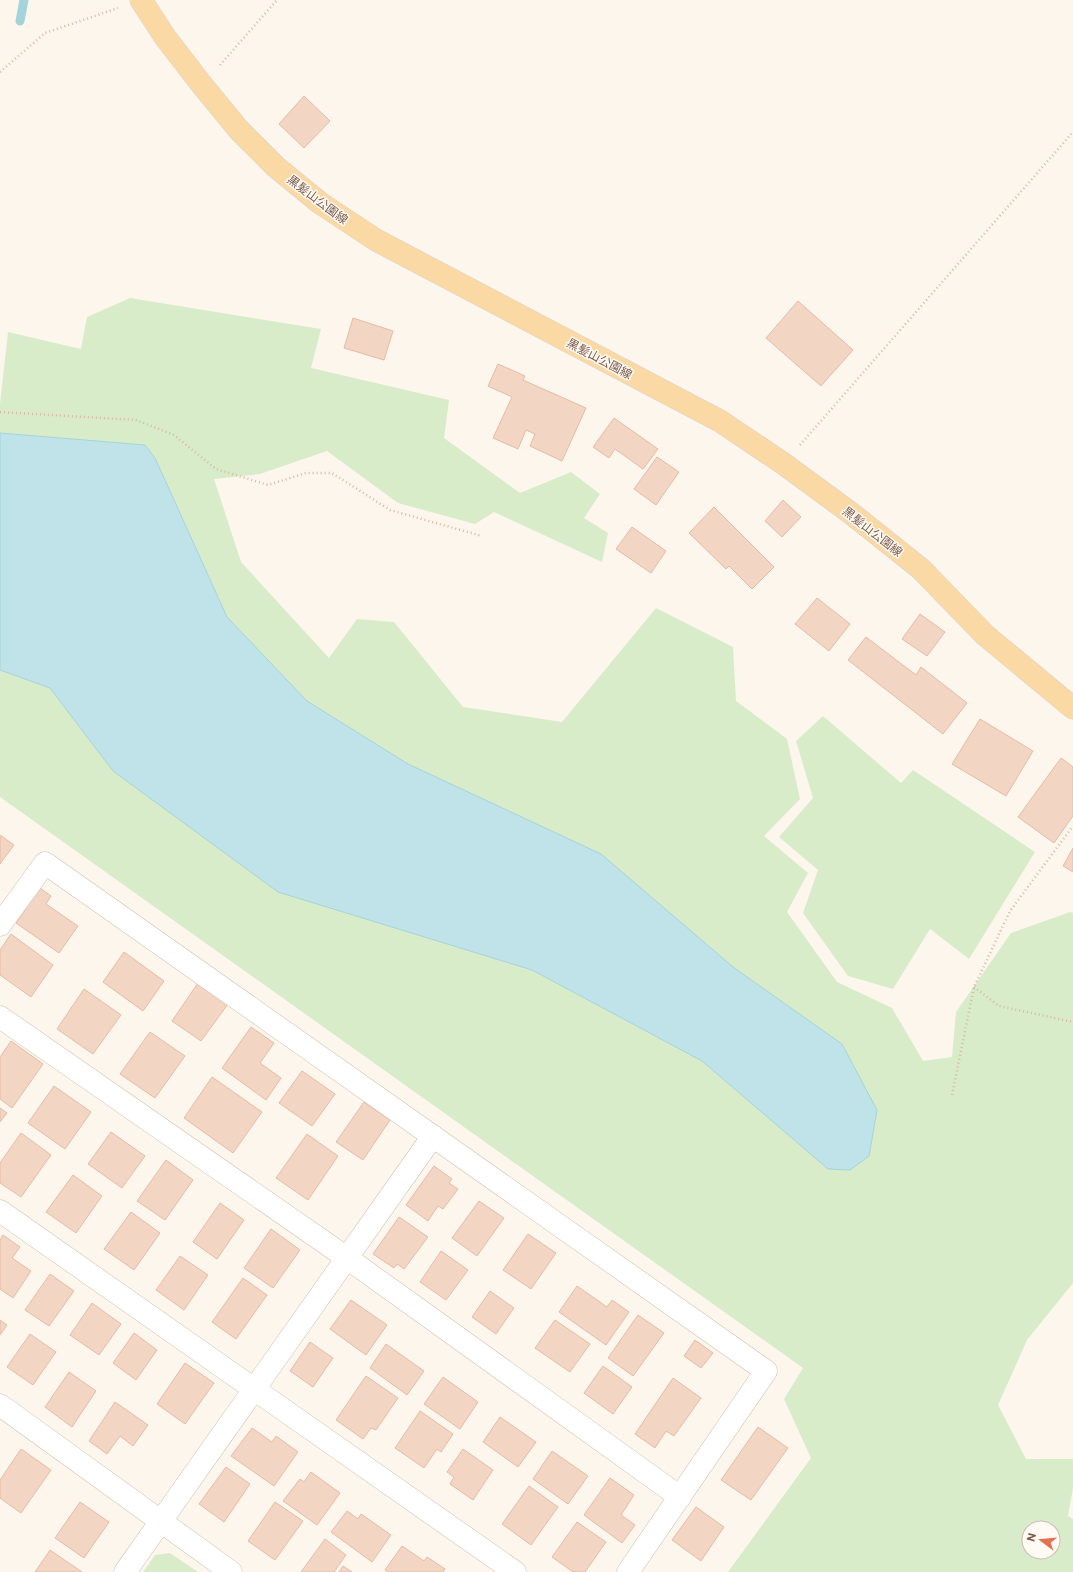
<svg xmlns="http://www.w3.org/2000/svg" width="1073" height="1572" font-family="Commissioner,'Noto Sans JP',sans-serif">
  <rect width="100%" height="100%" fill="#fdf6ec"/>
  <!-- green -->
  <path fill="#d8ecc9" fill-rule="evenodd" d="M 130,298 L 321,329 L 311,368 L 449,400 L 444,438 L 520,493 L 571,472 L 600,494 L 584,518 L 608,533 L 602,562 L 494,512 L 475,524 L 398,503 L 327,451 L 260,474 L 214,479 L 241,562 L 329,658 L 357,619 L 394,622 L 463,707 L 562,722 L 656,608 L 733,647 L 736,701 L 787,739 L 800,799 L 764,836 L 808,873 L 787,912 L 837,982 L 892,1008 L 923,1061 L 952,1057 L 956,1012 L 1011,933 L 1070,912 L 1073,913 L 1073,1283 L 1027,1340 L 998,1405 L 1026,1459 L 1073,1459 L 1073,1488 L 1068,1516 L 1073,1519 L 1073,1572 L 728,1572 L 811,1458 L 784,1399 L 803,1368 L 0,797 L 0,670 L 50,688 L 114,771 L 278,891 L 532,970 L 702,1061 L 828,1169 L 842,1044 L 733,967 L 307,701 L 227,617 L 155,458 L 145,445 L 0,433 L 0,404 L 8,332 L 81,349 L 87,317 ZM 1029,1528 L 1053,1528 L 1053,1552 L 1029,1552 Z
    M 823,716 L 901,783 L 913,770 L 1035,852 L 969,959 L 930,929 L 893,989 L 848,976 L 803,913 L 818,870 L 779,837 L 813,798 L 796,741 Z
    M 170,1553 L 198,1572 L 143,1572 L 155,1555 Z"/>
  <!-- water -->
  <path fill="#bfe3e8" stroke="#a5d3da" d="M 0,433 L 145,445 L 155,458 L 227,617 L 307,701 L 408,764 L 601,854 L 733,967 L 842,1044 L 877,1110 L 869,1156 L 850,1170 L 828,1169 L 702,1061 L 532,970 L 278,892 L 113,771 L 50,688 L 0,670 Z"/>
  <g fill="none" stroke-linecap="round" stroke-linejoin="round">
    <!-- stream -->
    <path stroke="#a5d3da" stroke-width="9" d="M 20,21 L 24,0"/>
  </g>
  <!-- building -->
  <path fill="#f3d5c3" stroke="#e6bba3" d="M 304,96 L 330,121 L 304,148 L 279,124 Z
    M 798,301 L 853,350 L 821,386 L 766,338 Z
    M 353,318 L 393,331 L 384,360 L 344,348 Z
    M 498,364 L 525,376 L 523,380 L 586,408 L 562,461 L 530,446 L 535,434 L 526,430 L 518,449 L 493,438 L 512,397 L 488,386 Z
    M 614,418 L 658,449 L 643,469 L 615,449 L 609,458 L 593,447 Z
    M 657,457 L 679,472 L 656,505 L 634,489 Z
    M 783,500 L 801,517 L 782,537 L 765,521 Z
    M 714,507 L 774,567 L 752,589 L 729,566 L 726,569 L 689,533 Z
    M 632,527 L 666,551 L 651,573 L 616,549 Z
    M 817,598 L 850,624 L 829,651 L 795,624 Z
    M 920,614 L 945,632 L 927,656 L 902,639 Z
    M 866,637 L 916,675 L 921,667 L 967,703 L 943,734 L 848,660 Z
    M 980,719 L 1033,751 L 1006,796 L 952,764 Z
    M 1061,758 L 1073,767 L 1073,816 L 1054,843 L 1018,817 Z
    M 0,835 L 14,845 L 0,864 Z
    M 1073,848 L 1073,872 L 1063,866 Z
    M 40,888 L 51,896 L 46,904 L 78,926 L 59,953 L 16,923 Z
    M 11,934 L 53,965 L 31,997 L 0,975 L 0,950 Z
    M 124,952 L 164,981 L 143,1011 L 103,982 Z
    M 198,983 L 228,1004 L 201,1041 L 172,1021 Z
    M 84,989 L 121,1015 L 93,1054 L 57,1029 Z
    M 251,1027 L 274,1043 L 260,1063 L 281,1078 L 266,1100 L 222,1068 Z
    M 150,1032 L 185,1056 L 155,1098 L 120,1074 Z
    M 11,1041 L 43,1064 L 12,1108 L 0,1099 L 0,1057 Z
    M 302,1071 L 335,1094 L 312,1126 L 279,1103 Z
    M 212,1077 L 262,1112 L 233,1153 L 184,1118 Z
    M 54,1086 L 91,1112 L 65,1149 L 28,1123 Z
    M 364,1102 L 390,1120 L 363,1160 L 336,1142 Z
    M 0,1108 L 7,1113 L 0,1122 Z
    M 111,1132 L 145,1156 L 122,1188 L 88,1164 Z
    M 21,1133 L 51,1155 L 21,1197 L 0,1183 L 0,1163 Z
    M 307,1134 L 338,1156 L 308,1200 L 276,1178 Z
    M 166,1160 L 193,1180 L 165,1220 L 137,1201 Z
    M 434,1166 L 452,1179 L 449,1183 L 458,1189 L 443,1209 L 438,1206 L 428,1221 L 406,1205 Z
    M 73,1175 L 102,1196 L 76,1233 L 46,1212 Z
    M 479,1201 L 504,1218 L 477,1256 L 452,1238 Z
    M 220,1203 L 244,1220 L 217,1259 L 193,1242 Z
    M 131,1212 L 160,1233 L 134,1270 L 104,1249 Z
    M 399,1217 L 428,1237 L 404,1269 L 397,1264 L 394,1268 L 373,1254 Z
    M 271,1229 L 300,1250 L 273,1288 L 244,1268 Z
    M 528,1234 L 556,1253 L 531,1289 L 503,1270 Z
    M 3,1235 L 20,1247 L 12,1258 L 31,1271 L 13,1298 L 0,1289 L 0,1240 Z
    M 441,1251 L 468,1270 L 446,1300 L 420,1282 Z
    M 180,1256 L 208,1275 L 184,1310 L 156,1290 Z
    M 50,1274 L 74,1291 L 49,1326 L 25,1310 Z
    M 243,1278 L 267,1295 L 236,1339 L 212,1322 Z
    M 577,1286 L 607,1307 L 612,1300 L 629,1312 L 606,1345 L 559,1312 Z
    M 490,1291 L 514,1308 L 496,1334 L 472,1317 Z
    M 351,1300 L 387,1325 L 366,1355 L 330,1329 Z
    M 92,1303 L 121,1324 L 99,1355 L 70,1335 Z
    M 638,1315 L 664,1333 L 633,1376 L 608,1358 Z
    M 0,1320 L 7,1325 L 0,1335 Z
    M 555,1320 L 590,1344 L 570,1372 L 535,1348 Z
    M 134,1333 L 157,1350 L 136,1380 L 113,1363 Z
    M 30,1334 L 56,1352 L 33,1385 L 7,1367 Z
    M 695,1340 L 713,1353 L 701,1368 L 684,1356 Z
    M 310,1342 L 333,1358 L 313,1387 L 290,1371 Z
    M 386,1344 L 424,1371 L 407,1395 L 370,1368 Z
    M 185,1363 L 214,1383 L 185,1424 L 157,1404 Z
    M 603,1366 L 632,1387 L 613,1414 L 584,1393 Z
    M 69,1372 L 96,1391 L 72,1427 L 45,1407 Z
    M 366,1376 L 398,1398 L 376,1430 L 371,1428 L 363,1439 L 336,1420 Z
    M 443,1377 L 478,1402 L 460,1429 L 424,1404 Z
    M 673,1378 L 701,1398 L 674,1436 L 666,1431 L 655,1448 L 635,1434 Z
    M 115,1402 L 148,1425 L 133,1446 L 120,1436 L 107,1454 L 89,1441 Z
    M 420,1411 L 453,1434 L 441,1452 L 437,1449 L 424,1468 L 395,1448 Z
    M 500,1417 L 536,1442 L 518,1467 L 483,1442 Z
    M 758,1427 L 788,1448 L 751,1500 L 721,1480 Z
    M 252,1428 L 272,1442 L 276,1436 L 298,1452 L 274,1486 L 231,1456 Z
    M 21,1449 L 51,1470 L 21,1513 L 0,1498 L 0,1480 Z
    M 463,1449 L 493,1470 L 473,1500 L 450,1484 L 454,1477 L 447,1472 Z
    M 552,1451 L 588,1476 L 568,1504 L 533,1479 Z
    M 226,1467 L 250,1484 L 224,1522 L 199,1504 Z
    M 311,1472 L 340,1493 L 317,1525 L 283,1501 L 300,1479 L 304,1482 Z
    M 610,1478 L 634,1495 L 621,1515 L 635,1525 L 622,1543 L 584,1515 Z
    M 529,1486 L 558,1507 L 531,1545 L 502,1524 Z
    M 80,1502 L 109,1522 L 84,1558 L 55,1538 Z
    M 275,1502 L 303,1521 L 275,1560 L 248,1541 Z
    M 696,1507 L 724,1527 L 701,1561 L 672,1540 Z
    M 347,1511 L 358,1519 L 361,1514 L 391,1535 L 372,1562 L 331,1532 Z
    M 577,1522 L 606,1542 L 585,1572 L 573,1572 L 552,1557 Z
    M 325,1539 L 346,1555 L 334,1572 L 301,1572 Z
    M 402,1546 L 424,1561 L 427,1557 L 445,1569 L 443,1572 L 388,1572 L 385,1570 Z
    M 50,1550 L 82,1572 L 35,1572 Z
    M 343,1566 L 352,1572 L 339,1572 Z"/>
  <g fill="none" stroke-linecap="round" stroke-linejoin="round">
    <!-- minor casing -->
    <g stroke="#d1beb0" stroke-width="23">
      <path id="minor" d="M 0,925 L 45,863 L 766,1371 L 628,1572
        M 0,1017 L 347,1258 L 680,1497
        M 0,1211 L 515,1572
        M 0,1405 L 231,1572
        M 125,1572 L 433,1136"/>
    </g>
    <!-- major casing -->
    <g stroke="#dad1cd" stroke-width="23">
      <path id="major" d="M 141,0 L 165,37 L 202,85 L 239,130 L 276,167 L 320,203 L 376,240 L 720,421 L 784,464 L 852,514 L 921,569 L 985,635 L 1073,708"/>
    </g>
    <!-- path -->
    <path stroke="#d9b8a5" stroke-width="2.5" stroke-dasharray="1 3" stroke-linecap="butt" d="M 220,65 L 277,0
      M 0,72 L 45,33 L 118,8
      M 0,412 L 136,420 L 174,435 L 216,469 L 268,485 L 306,473 L 332,473 L 390,510 L 482,536
      M 800,445 L 1073,132
      M 974,987 L 999,1006 L 1073,1022
      M 952,1095 L 974,987 L 1010,911 L 1073,826"/>
    <!-- minor -->
    <use href="#minor" stroke="#fff" stroke-width="22"/>
    <!-- major -->
    <use href="#major" stroke="#fbd9a5" stroke-width="22"/>
  </g>
  <g text-anchor="middle" dominant-baseline="central" stroke-width="3" stroke-linejoin="round" paint-order="stroke">
    <!-- street labels -->
    <g font-size="12" fill="#7a5c4d" stroke="#fffaf3">
      <text transform="translate(318 199) rotate(37)">黒髪山公園線</text>
      <text transform="translate(600 358) rotate(28)">黒髪山公園線</text>
      <text transform="translate(873 531) rotate(38)">黒髪山公園線</text>
    </g>
  </g>
  <!-- north arrow -->
  <g transform="translate(1041 1540) rotate(286)"><circle r="19" fill="#fffaf3" stroke="#cabbb1"/>
  <path d="M0-3L7 15L0 10L-7 15Z" fill="#e76f51"/>
  <text y="-6" font-size="11" font-weight="bold" text-anchor="middle" fill="#7a5c4d">N</text>
  </g>
</svg>
